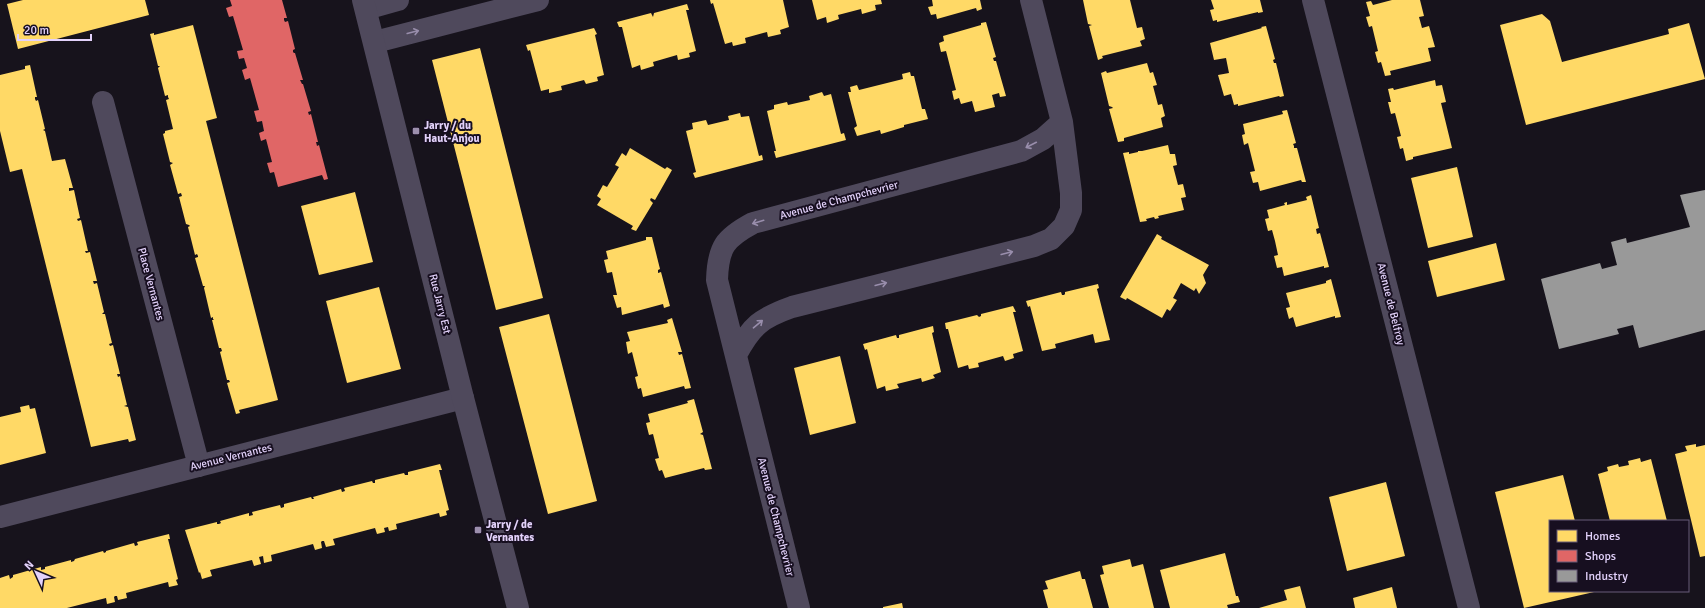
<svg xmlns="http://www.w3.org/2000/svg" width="1705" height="608" font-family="Signika,sans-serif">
  <rect width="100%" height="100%" fill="#17131c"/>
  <!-- homes -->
  <path fill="#ffd966" d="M 23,0 L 145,0 L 149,15 L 18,49 L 7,4 Z
    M 710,0 L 783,0 L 789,27 L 780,30 L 781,34 L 768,37 L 767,32 L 745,38 L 746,43 L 733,46 L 732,42 L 725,44 L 713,3 L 711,4 Z
    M 812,0 L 881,0 L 882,4 L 875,5 L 876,10 L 862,14 L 861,9 L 838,15 L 839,19 L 827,23 L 826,17 L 817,20 Z
    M 932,0 L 980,0 L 982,9 L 977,11 L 976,8 L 937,19 L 936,14 L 931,15 L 928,7 L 933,6 Z
    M 1083,0 L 1130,0 L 1137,28 L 1142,27 L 1145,39 L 1140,41 L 1142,46 L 1102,56 L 1103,58 L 1098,60 L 1089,26 L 1092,25 L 1088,24 Z
    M 1211,0 L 1260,0 L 1263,12 L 1258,13 L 1258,12 L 1217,22 L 1217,20 L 1213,21 L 1210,10 L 1214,9 Z
    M 1392,0 L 1420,0 L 1424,16 L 1419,17 L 1422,28 L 1429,26 L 1435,47 L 1428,48 L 1431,61 L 1390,71 L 1391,75 L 1385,76 L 1381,62 L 1378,63 L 1375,52 L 1378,51 L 1372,26 L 1369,27 L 1366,17 L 1370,16 L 1366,2 L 1371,1 L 1373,5 Z
    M 687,4 L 689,10 L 686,10 L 696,51 L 689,53 L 690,57 L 678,60 L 677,55 L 653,62 L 654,66 L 641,70 L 640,65 L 632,68 L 622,27 L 619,27 L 617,22 L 651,13 L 653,17 L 654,13 Z
    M 1542,14 L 1550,21 L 1562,62 L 1669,34 L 1668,29 L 1689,23 L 1705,79 L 1526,125 L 1500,25 Z
    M 986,22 L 996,57 L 993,58 L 994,61 L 996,61 L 1006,96 L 1000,97 L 999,93 L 992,95 L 995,107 L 975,112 L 972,101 L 961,104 L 959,98 L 954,100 L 952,91 L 956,90 L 946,51 L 941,52 L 939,43 L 944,41 L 943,36 L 981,25 L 981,23 Z
    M 193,25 L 217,118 L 206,121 L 278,400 L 239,410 L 240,413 L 236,414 L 227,383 L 230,382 L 229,380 L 227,380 L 220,352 L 222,351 L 221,348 L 219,348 L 212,320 L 214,320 L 213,319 L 213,317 L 211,318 L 204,288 L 205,286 L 203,286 L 195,258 L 198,257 L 198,256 L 197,254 L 195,255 L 188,227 L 190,226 L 189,225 L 186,224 L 179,197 L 182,196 L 181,193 L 178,194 L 170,165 L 173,163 L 170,162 L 163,134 L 165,133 L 165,131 L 173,129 L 166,100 L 169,99 L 168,97 L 168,95 L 165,96 L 158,68 L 160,66 L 158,66 L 150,34 L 154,33 L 154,35 Z
    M 1266,26 L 1275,59 L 1273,60 L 1274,63 L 1276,63 L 1284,96 L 1280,97 L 1279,96 L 1238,106 L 1238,104 L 1234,105 L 1231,94 L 1224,96 L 1218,75 L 1229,73 L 1226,58 L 1214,60 L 1210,43 L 1262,28 L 1261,27 Z
    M 594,28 L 597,34 L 595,35 L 604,75 L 597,77 L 598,81 L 586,84 L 584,80 L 561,86 L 562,90 L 549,93 L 549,89 L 541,91 L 530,50 L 528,51 L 526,45 Z
    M 480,48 L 543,298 L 496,310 L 432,60 Z
    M 1147,63 L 1150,73 L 1153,72 L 1157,85 L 1153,86 L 1158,105 L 1162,104 L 1165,116 L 1161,118 L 1163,127 L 1124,138 L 1124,141 L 1118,142 L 1109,109 L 1113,108 L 1112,107 L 1109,106 L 1101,73 L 1106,71 L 1107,73 Z
    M 30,65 L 37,97 L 35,97 L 35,99 L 36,101 L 38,100 L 45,129 L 43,130 L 45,131 L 52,161 L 65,159 L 73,188 L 69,188 L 69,191 L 74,190 L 80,218 L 77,219 L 78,221 L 81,220 L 88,251 L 85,251 L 86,253 L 90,252 L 97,281 L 93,281 L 94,284 L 97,283 L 104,312 L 102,314 L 105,314 L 112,343 L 109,344 L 110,346 L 113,345 L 120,374 L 117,374 L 118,377 L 120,376 L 127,405 L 124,406 L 128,407 L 136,440 L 129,442 L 128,439 L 91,447 L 22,169 L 10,172 L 0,131 L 0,75 L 25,69 L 25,66 Z
    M 910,72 L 911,76 L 914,76 L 922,109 L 925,109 L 928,119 L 904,125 L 904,127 L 881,134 L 880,130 L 857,136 L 854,128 L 857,126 L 848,92 L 851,92 L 850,87 L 857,85 L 859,90 L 903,79 L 902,74 Z
    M 1435,80 L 1436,86 L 1442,85 L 1446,102 L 1441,103 L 1452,148 L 1413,157 L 1413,159 L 1406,161 L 1403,148 L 1400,149 L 1397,137 L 1401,136 L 1395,113 L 1391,114 L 1388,102 L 1391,102 L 1388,89 L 1393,88 L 1394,90 Z
    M 822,92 L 824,96 L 831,94 L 841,134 L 844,133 L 846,140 L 776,158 L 774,151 L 776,151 L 767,111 L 774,109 L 774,105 L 787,102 L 788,105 L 810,100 L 809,96 Z
    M 1287,110 L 1296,143 L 1293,144 L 1294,146 L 1294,148 L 1297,148 L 1306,182 L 1302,182 L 1301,180 L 1260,191 L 1258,182 L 1253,183 L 1250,172 L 1255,171 L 1248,143 L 1244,145 L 1242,135 L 1245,134 L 1243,124 L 1283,114 L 1282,111 Z
    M 740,113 L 741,117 L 749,116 L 759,156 L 762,155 L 763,160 L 695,178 L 693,173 L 696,172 L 686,131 L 693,129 L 692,123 L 706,120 L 708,125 L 729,120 L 728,116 Z
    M 1168,145 L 1170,154 L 1175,154 L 1177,165 L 1173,166 L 1178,185 L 1183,184 L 1186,197 L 1181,198 L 1184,210 L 1158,216 L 1159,218 L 1155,219 L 1154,217 L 1146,219 L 1147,221 L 1140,222 L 1123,153 L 1129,152 L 1129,154 L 1138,152 L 1138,151 L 1142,151 Z
    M 630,148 L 665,169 L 667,167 L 672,170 L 655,200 L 651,198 L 650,200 L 653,203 L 636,231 L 631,229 L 633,226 L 597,205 L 601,199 L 597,196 L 603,185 L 607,187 L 619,167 L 615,165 L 622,153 L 626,156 Z
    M 1457,167 L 1473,237 L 1428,248 L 1411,178 Z
    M 355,192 L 373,262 L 319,275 L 301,206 Z
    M 1311,195 L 1319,228 L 1316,229 L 1317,234 L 1320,233 L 1329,267 L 1324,268 L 1324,266 L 1284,276 L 1282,267 L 1277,268 L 1274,256 L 1278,255 L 1275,241 L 1272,230 L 1268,231 L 1265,219 L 1269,218 L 1267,210 L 1285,205 L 1284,203 L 1287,202 L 1287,205 L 1307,200 L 1306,197 Z
    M 1157,234 L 1162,237 L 1161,239 L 1209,265 L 1203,275 L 1206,283 L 1199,294 L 1196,288 L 1194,291 L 1181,283 L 1173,298 L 1177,300 L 1170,311 L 1167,309 L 1162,318 L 1127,298 L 1126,300 L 1120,297 Z
    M 646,237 L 652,237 L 660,269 L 658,270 L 658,273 L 661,272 L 670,306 L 664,308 L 663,304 L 622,315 L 621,307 L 617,308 L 613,295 L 617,295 L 612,272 L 607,273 L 604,260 L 608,259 L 606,251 L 646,240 Z
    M 1496,243 L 1505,280 L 1437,297 L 1428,261 Z
    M 1331,279 L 1341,317 L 1335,318 L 1335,316 L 1296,327 L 1293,317 L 1289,319 L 1286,308 L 1290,307 L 1286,293 L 1326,283 L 1326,281 Z
    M 1098,284 L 1099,288 L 1097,289 L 1110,340 L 1095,343 L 1093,334 L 1055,344 L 1056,348 L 1042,351 L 1030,306 L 1028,307 L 1026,301 L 1061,292 L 1062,295 L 1064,295 L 1065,294 L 1065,292 Z
    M 379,287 L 401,369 L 347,383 L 326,301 Z
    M 1013,306 L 1016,312 L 1013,312 L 1023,351 L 1013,354 L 1014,358 L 1005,361 L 1003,356 L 978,363 L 979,367 L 969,369 L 968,365 L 958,368 L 948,329 L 946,329 L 945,323 L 977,315 L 979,317 L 981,316 L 981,314 Z
    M 549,314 L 597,501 L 548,514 L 499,327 Z
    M 672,318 L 682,352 L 678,352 L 679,355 L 682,354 L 691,388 L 685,389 L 684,386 L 643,397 L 641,388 L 638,389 L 635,377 L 638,376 L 632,352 L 628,354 L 626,342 L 630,341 L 627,332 L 668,323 L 667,320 Z
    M 933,326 L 934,332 L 932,333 L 941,372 L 933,375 L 935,378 L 922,382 L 921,378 L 897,384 L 899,388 L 886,391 L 885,386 L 877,389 L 867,349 L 865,350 L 863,344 L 896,335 L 897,338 L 899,338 L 899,335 Z
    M 840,356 L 856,423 L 810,435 L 794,368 Z
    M 694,399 L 703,432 L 700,434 L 703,435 L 712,469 L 705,470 L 704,468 L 665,478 L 662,470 L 659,471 L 655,459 L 659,458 L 653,434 L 649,435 L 646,423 L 650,422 L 648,414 L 688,403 L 687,401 Z
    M 29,405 L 30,409 L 35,408 L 46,453 L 0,465 L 0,417 L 21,412 L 20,407 Z
    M 1696,444 L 1696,447 L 1705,445 L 1705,556 L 1700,557 L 1675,454 L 1687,451 L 1685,446 Z
    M 1640,458 L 1641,462 L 1651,459 L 1667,521 L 1610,521 L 1598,474 L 1608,471 L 1607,467 L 1618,464 L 1619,467 L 1629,465 L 1628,461 Z
    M 440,464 L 442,470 L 439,470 L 449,510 L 446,511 L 447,515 L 440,517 L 439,513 L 396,524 L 397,529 L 389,531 L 388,527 L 384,528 L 385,532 L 377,534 L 375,528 L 333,539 L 335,545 L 326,547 L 324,541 L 322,541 L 321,542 L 322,548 L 315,550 L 313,544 L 271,555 L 272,561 L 264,563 L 263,556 L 259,557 L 261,564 L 254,566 L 252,560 L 210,570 L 212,576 L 202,579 L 200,572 L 199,573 L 185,530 L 217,522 L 217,524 L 219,524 L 221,523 L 220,521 L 249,513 L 249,516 L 253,515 L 252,512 L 280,505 L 281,508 L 284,507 L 284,504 L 311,497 L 312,499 L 314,499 L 313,497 L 341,489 L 342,492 L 345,491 L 344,488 L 372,481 L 373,483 L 375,483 L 375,480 L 404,473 L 405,475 L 408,475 L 408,472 Z
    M 1563,475 L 1575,521 L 1550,521 L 1550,591 L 1594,592 L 1524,608 L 1495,492 Z
    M 1386,482 L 1405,556 L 1347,571 L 1329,497 Z
    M 169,534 L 170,539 L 168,539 L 178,579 L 176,580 L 178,585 L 169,587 L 168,582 L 126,593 L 127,598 L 118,600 L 117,596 L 115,596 L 114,597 L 115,602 L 107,604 L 106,598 L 67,608 L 0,608 L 0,578 L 9,575 L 10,579 L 13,577 L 13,575 L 41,567 L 41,570 L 45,569 L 45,567 L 71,560 L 71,562 L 74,561 L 75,559 L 103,551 L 104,553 L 106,552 L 106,551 L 134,543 L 135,546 L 138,545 L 137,542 Z
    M 1225,553 L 1236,596 L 1238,596 L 1240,602 L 1227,605 L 1228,608 L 1170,608 L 1160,570 Z
    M 1130,559 L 1132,567 L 1143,564 L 1154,608 L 1109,608 L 1100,575 L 1104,574 L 1102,566 Z
    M 1080,571 L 1082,579 L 1085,579 L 1093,608 L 1048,608 L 1043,590 L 1048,589 L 1045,581 Z
    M 1300,586 L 1306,608 L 1259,608 L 1287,600 L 1284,590 Z
    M 1392,587 L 1397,608 L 1355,608 L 1353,598 Z
    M 902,603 L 903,608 L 883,608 L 883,607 Z"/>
  <!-- shops -->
  <path fill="#e06666" d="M 230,0 L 282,0 L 287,18 L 284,18 L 284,20 L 285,22 L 288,21 L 295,49 L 293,50 L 293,52 L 294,53 L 295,53 L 303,80 L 300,80 L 302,84 L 303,84 L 311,111 L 308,112 L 309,115 L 311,114 L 318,142 L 316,142 L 317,146 L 319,145 L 328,179 L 324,180 L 322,175 L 278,187 L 274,172 L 270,173 L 267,163 L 272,162 L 266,139 L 261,141 L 259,133 L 264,131 L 262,121 L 257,122 L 254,111 L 259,110 L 250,78 L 245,80 L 242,70 L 247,68 L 244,58 L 239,59 L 237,51 L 243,50 L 233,16 L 229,17 L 226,8 L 232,6 Z"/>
  <!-- industry -->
  <path fill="#999" d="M 1705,190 L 1705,330 L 1639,348 L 1633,325 L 1617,329 L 1619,334 L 1559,349 L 1541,279 L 1600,263 L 1602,269 L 1617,265 L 1611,242 L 1626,238 L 1627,243 L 1690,227 L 1680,195 Z"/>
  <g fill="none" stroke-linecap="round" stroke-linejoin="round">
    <!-- minor -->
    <path stroke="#4f495c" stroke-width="22" d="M 1313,0 L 1469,608
      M 366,9 L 398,0
      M 375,42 L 538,0
      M 103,102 L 199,466
      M 736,355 C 751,326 761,318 792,307 L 1034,246 L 1051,239 L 1064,226 L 1071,210 L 1071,193 L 1062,122 L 1031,0
      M 0,517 L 463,398
      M 799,608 L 717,280 C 718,247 725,238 753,223 L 1021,151 L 1043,139 L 1062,122"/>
    <!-- tertiary -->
    <path stroke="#4f495c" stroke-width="22" d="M 363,0 L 463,398 L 518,608"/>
  </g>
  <!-- one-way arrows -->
  <defs><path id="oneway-shaft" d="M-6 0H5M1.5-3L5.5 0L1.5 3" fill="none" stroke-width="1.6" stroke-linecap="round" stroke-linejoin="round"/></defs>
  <g stroke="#998eac">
    <use href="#oneway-shaft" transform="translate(413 32) rotate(-14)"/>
    <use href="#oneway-shaft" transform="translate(1031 145) rotate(153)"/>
    <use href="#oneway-shaft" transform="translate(758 222) rotate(163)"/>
    <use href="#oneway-shaft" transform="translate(1007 253) rotate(-14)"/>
    <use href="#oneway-shaft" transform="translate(881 284) rotate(-14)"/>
    <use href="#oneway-shaft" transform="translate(758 324) rotate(-40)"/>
  </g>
  <!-- markers -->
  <g fill="#9c8fad" stroke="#170f20" stroke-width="1.5">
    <rect x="412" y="127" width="8" height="8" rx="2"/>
    <rect x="474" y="526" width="8" height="8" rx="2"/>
  </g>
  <g text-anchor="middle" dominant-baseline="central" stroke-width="4" stroke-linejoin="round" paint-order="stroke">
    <!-- poi labels -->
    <g font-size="11" font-weight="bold" fill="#e3d2fb" stroke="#170f20" text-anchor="start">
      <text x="424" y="125">Jarry / du<tspan x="424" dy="13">Haut-Anjou</tspan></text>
      <text x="486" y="524">Jarry / de<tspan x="486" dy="13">Vernantes</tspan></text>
    </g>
    <!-- street labels -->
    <g font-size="11" fill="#e3d2fb" stroke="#170f20">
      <text transform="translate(839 200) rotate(-15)">Avenue de Champchevrier</text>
      <text transform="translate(151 284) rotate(75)">Place Vernantes</text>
      <text transform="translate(440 304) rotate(76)">Rue Jarry Est</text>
      <text transform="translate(1391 304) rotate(76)">Avenue de Belfroy</text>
      <text transform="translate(231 457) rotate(-14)">Avenue Vernantes</text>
      <text transform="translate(776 517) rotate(76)">Avenue de Champchevrier</text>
    </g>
  </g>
  <!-- legend -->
  <rect x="1549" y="520" width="140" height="72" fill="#170f20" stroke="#695d78"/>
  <rect x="1557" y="530" width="20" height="12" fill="#ffd966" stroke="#695d78"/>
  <text x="1585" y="540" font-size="12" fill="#e3d2fb">Homes</text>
  <rect x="1557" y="550" width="20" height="12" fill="#e06666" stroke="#695d78"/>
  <text x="1585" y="560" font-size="12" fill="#e3d2fb">Shops</text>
  <rect x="1557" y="570" width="20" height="12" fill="#999999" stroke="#695d78"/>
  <text x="1585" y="580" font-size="12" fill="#e3d2fb">Industry</text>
  <!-- north arrow -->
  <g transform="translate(36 572) rotate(314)" stroke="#170f20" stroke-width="3" paint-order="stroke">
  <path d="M0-3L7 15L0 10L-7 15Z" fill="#e3d2fb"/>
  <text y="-6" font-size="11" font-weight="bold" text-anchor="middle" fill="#e3d2fb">N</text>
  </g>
  <!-- scale -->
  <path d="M18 34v6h73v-6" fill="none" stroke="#e3d2fb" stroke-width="2"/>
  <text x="24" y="34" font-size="12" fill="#e3d2fb" stroke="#170f20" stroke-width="3" paint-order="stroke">20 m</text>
</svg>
